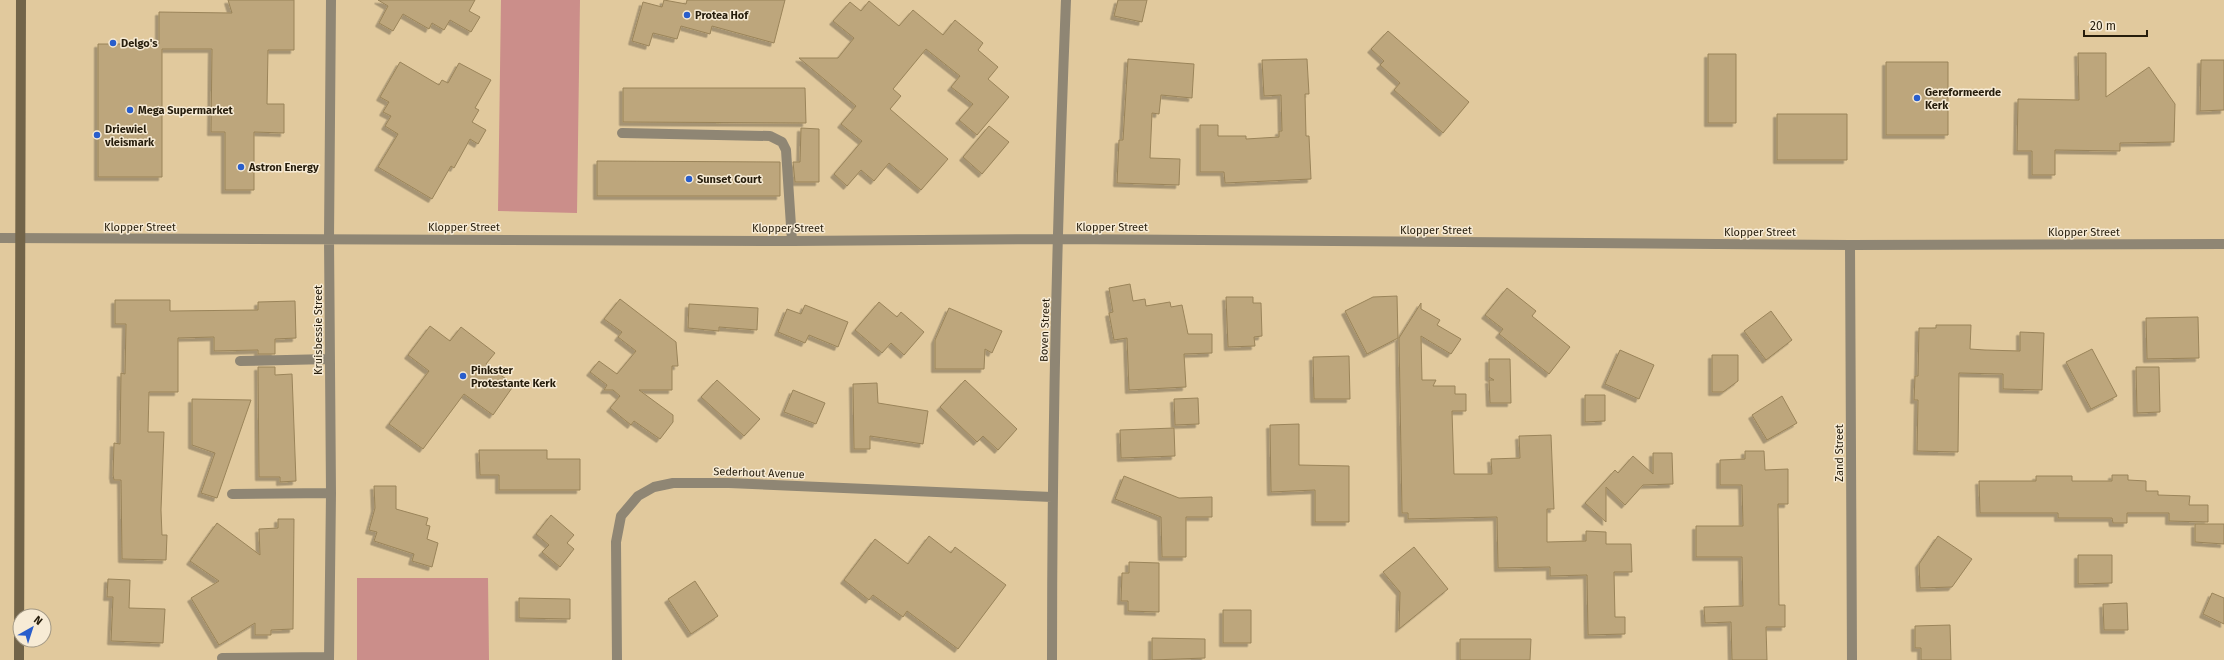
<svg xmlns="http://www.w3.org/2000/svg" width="2224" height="660" font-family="'Fira Sans',sans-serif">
  <defs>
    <filter id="shadow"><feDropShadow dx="-3.5" dy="3.5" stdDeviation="0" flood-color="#0004"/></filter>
  </defs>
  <rect width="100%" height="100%" fill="#e1c99d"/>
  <!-- green -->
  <path fill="#cb8e8a" d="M 501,0 L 580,0 L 577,213 L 498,211 Z
    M 357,578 L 488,578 L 489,660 L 357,660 Z"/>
  <!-- building -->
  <path fill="#bda67b" stroke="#9a845a" filter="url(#shadow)" d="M 228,0 L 294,0 L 294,50 L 268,50 L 267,104 L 284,104 L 284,133 L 254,132 L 254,190 L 225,190 L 225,132 L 211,132 L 212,49 L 162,49 L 162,177 L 98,177 L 98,44 L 159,44 L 159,12 L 232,13 Z
    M 378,0 L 475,0 L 469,11 L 480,17 L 471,32 L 450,20 L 444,30 L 432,23 L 429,29 L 403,14 L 393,31 L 379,23 L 388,6 Z
    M 664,0 L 686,4 L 687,0 L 785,0 L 774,43 L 712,26 L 710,34 L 681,26 L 677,39 L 653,33 L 649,46 L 632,41 L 643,2 L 662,7 Z
    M 1118,0 L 1147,0 L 1142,22 L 1114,16 Z
    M 869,1 L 899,26 L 913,10 L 943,35 L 955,20 L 983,43 L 978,50 L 998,67 L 988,79 L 1009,97 L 977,135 L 959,120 L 973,104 L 951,87 L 960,76 L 926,49 L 893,89 L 901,96 L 890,109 L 948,159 L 921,190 L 889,163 L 874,181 L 861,170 L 847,186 L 834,174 L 862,141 L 841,124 L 856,106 L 799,58 L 838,58 L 854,38 L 833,21 L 850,2 L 861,11 Z
    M 1388,31 L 1469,102 L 1443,133 L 1394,90 L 1400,83 L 1380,65 L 1384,61 L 1371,49 Z
    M 2078,53 L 2106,53 L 2106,97 L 2149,67 L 2175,104 L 2174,142 L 2120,143 L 2120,151 L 2055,150 L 2055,175 L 2032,175 L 2032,151 L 2017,151 L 2018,99 L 2079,100 Z
    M 1708,54 L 1736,54 L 1736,123 L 1708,123 Z
    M 1128,59 L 1194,64 L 1192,98 L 1161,95 L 1159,114 L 1152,113 L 1150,158 L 1180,159 L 1179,185 L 1117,183 L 1119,140 L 1123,140 Z
    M 1307,59 L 1309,94 L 1305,94 L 1306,136 L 1309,136 L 1311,179 L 1225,183 L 1224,172 L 1200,172 L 1200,125 L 1218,125 L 1218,136 L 1246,136 L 1246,139 L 1279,137 L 1279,131 L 1282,131 L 1281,95 L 1264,96 L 1262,60 Z
    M 2201,60 L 2224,60 L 2224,110 L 2200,111 Z
    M 400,62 L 439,85 L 442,80 L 448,83 L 459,63 L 491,80 L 475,108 L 479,110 L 472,122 L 486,130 L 478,144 L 470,139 L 454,168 L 451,166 L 432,199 L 378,167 L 398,134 L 385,126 L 391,116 L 383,112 L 389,102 L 380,97 Z
    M 1886,62 L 1948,62 L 1948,135 L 1886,135 Z
    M 623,88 L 805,88 L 806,123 L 623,122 Z
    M 1777,114 L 1847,114 L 1847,160 L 1777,160 Z
    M 989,126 L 1009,142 L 982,174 L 963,157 Z
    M 801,128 L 819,129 L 819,182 L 795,182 L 793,162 L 800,162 Z
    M 597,161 L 780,162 L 780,196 L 597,196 Z
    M 1130,284 L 1133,301 L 1145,299 L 1146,306 L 1170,302 L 1171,307 L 1182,305 L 1188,334 L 1212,334 L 1212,353 L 1184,354 L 1186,387 L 1129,390 L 1127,338 L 1114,340 L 1109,313 L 1113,312 L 1109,288 Z
    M 1507,288 L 1536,311 L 1532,316 L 1570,347 L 1549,374 L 1499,334 L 1503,329 L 1485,315 Z
    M 1397,296 L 1398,338 L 1367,354 L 1345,311 L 1373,297 Z
    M 1226,297 L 1253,297 L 1253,303 L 1261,303 L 1262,336 L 1254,337 L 1255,346 L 1228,347 Z
    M 620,299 L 676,342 L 678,366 L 672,366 L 672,390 L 639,390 L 673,415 L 673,422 L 660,439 L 634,421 L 631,425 L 610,408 L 620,396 L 613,390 L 604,390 L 607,385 L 590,372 L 599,361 L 617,374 L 636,351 L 618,337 L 622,332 L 604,319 Z
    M 115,300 L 170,300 L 170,311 L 258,310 L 258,302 L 295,301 L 296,338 L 275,339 L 275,354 L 258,354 L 258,350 L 214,351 L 214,337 L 178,338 L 178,392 L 149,392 L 148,432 L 164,432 L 161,510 L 162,535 L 167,535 L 166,560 L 122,559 L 121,480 L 114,480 L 113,475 L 114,443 L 120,444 L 121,373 L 125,374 L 126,324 L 115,324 Z
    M 879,302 L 897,317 L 901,312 L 924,332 L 904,355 L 891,343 L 882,353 L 855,330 Z
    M 1421,303 L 1421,309 L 1440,320 L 1437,325 L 1461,339 L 1451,354 L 1421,336 L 1422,380 L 1436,380 L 1433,386 L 1455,386 L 1455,394 L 1466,394 L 1466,411 L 1452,411 L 1454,474 L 1492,474 L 1491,459 L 1520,458 L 1519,436 L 1551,435 L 1554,509 L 1547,509 L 1547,542 L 1586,541 L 1586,531 L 1606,532 L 1606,544 L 1631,544 L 1632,572 L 1614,572 L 1615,617 L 1625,617 L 1625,634 L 1588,635 L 1587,575 L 1550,576 L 1550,567 L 1498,568 L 1497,517 L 1408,519 L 1408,513 L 1402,513 L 1399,338 Z
    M 689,304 L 758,308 L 757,330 L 719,327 L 719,331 L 688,328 Z
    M 805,305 L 848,322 L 838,347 L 809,335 L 805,343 L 778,332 L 787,309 L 801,314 Z
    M 949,308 L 1002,331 L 992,353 L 985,349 L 984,369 L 935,369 L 935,340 Z
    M 1771,311 L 1792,340 L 1766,360 L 1744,331 Z
    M 2198,317 L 2199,358 L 2147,359 L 2146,318 Z
    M 1936,325 L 1971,325 L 1970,349 L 1985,350 L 2020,351 L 2020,332 L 2044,333 L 2042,390 L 2003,389 L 2003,374 L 1959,373 L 1958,452 L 1917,451 L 1918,400 L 1914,400 L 1915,376 L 1918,376 L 1919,328 L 1936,328 Z
    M 430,326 L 450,341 L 461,327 L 495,353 L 486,364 L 514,385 L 493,415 L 464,394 L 423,449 L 389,424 L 429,371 L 408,355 Z
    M 2092,349 L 2117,396 L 2091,409 L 2066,362 Z
    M 1620,350 L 1654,365 L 1639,399 L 1605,384 Z
    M 1712,355 L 1738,355 L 1738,381 L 1723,392 L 1712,392 Z
    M 1349,356 L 1350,399 L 1314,399 L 1313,357 Z
    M 1489,359 L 1510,359 L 1511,403 L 1490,403 L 1489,380 L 1494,380 L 1489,377 Z
    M 258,367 L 275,367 L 275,375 L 292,374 L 296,481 L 280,482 L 280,477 L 259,477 Z
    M 2136,367 L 2159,367 L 2160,412 L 2137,413 Z
    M 717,380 L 760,419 L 744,436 L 701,397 Z
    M 965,380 L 1017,429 L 998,450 L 983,436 L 977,442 L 940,407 Z
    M 877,383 L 878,403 L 928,411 L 923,444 L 870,436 L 870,449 L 854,449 L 853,384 Z
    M 793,390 L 825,403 L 816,424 L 784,412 Z
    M 1585,395 L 1605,395 L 1605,421 L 1585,422 Z
    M 1782,396 L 1797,423 L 1767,440 L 1752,415 Z
    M 1198,398 L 1199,424 L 1175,425 L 1174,399 Z
    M 192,399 L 251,400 L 217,498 L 201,493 L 215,453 L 192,445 Z
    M 1299,424 L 1299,465 L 1349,466 L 1349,522 L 1315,522 L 1315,490 L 1271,492 L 1270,425 Z
    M 1174,428 L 1175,456 L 1121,458 L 1120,430 Z
    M 479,450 L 547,450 L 547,459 L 580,459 L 580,490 L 499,490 L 499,475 L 480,475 Z
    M 1745,451 L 1764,451 L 1765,470 L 1788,469 L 1788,504 L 1778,504 L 1779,605 L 1785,605 L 1785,627 L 1766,627 L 1767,660 L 1732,660 L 1731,622 L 1705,623 L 1704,607 L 1743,606 L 1742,557 L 1696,557 L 1696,526 L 1743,526 L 1742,485 L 1720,485 L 1720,460 L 1745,459 Z
    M 1653,453 L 1672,453 L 1673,484 L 1643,485 L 1625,505 L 1606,487 L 1606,522 L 1585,503 L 1615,470 L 1618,473 L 1633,456 L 1653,474 Z
    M 2112,475 L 2128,475 L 2128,480 L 2146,481 L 2146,491 L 2158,491 L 2158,495 L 2190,496 L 2189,505 L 2208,505 L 2208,522 L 2169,521 L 2169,513 L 2127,513 L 2127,523 L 2113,523 L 2112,518 L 2058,518 L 2058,513 L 1980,513 L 1979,481 L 2036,481 L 2036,476 L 2072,476 L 2072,481 L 2112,481 Z
    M 1124,476 L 1179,498 L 1212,497 L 1212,517 L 1186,517 L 1186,557 L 1162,557 L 1161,517 L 1115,499 Z
    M 374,486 L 396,486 L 396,509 L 428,518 L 426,525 L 430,526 L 427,539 L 438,543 L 432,567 L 412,561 L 414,554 L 374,541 L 377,532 L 369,530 L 375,508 Z
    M 551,515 L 574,535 L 567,543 L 574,549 L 560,567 L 542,552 L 549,545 L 536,534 Z
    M 278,519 L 294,519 L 293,629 L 271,630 L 271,635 L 255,635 L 255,623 L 219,645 L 191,598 L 219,581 L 190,561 L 217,523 L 260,555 L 259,529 L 278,528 Z
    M 2195,524 L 2224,524 L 2224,544 L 2195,542 Z
    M 929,536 L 951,553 L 955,547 L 1006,585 L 958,649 L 907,611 L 903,617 L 873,595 L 869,600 L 844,580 L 875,539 L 908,564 Z
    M 1938,536 L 1972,559 L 1952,587 L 1920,588 L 1919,564 Z
    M 1414,547 L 1448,589 L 1399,629 L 1400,592 L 1383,572 Z
    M 2078,555 L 2112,555 L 2112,583 L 2078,584 Z
    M 1129,562 L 1159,563 L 1159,612 L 1128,611 L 1128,601 L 1121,601 L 1122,573 L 1129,573 Z
    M 108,579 L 130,580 L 129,608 L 165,609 L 163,643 L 111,641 L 113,597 L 107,597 Z
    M 695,581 L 718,616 L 691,634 L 668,599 Z
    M 2212,593 L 2224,598 L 2224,624 L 2203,614 Z
    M 519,598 L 570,599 L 570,619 L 519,618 Z
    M 2127,603 L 2128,630 L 2104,630 L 2103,604 Z
    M 1223,610 L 1251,610 L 1251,643 L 1223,643 Z
    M 1950,625 L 1951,660 L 1921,660 L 1921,648 L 1915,648 L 1915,626 Z
    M 1152,638 L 1205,639 L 1205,658 L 1152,660 Z
    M 1460,639 L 1531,639 L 1530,660 L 1460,660 Z"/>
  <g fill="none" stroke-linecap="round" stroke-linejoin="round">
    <!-- street -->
    <path stroke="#8f8674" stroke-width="10" d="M 622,133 L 770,136 L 782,142 L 786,150 L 792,241
      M 0,238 L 792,241 L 1059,239 L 1850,245 L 2224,244
      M 1850,245 L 1852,660
      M 240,361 L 330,359
      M 232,494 L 331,493
      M 222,658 L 329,657
      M 329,660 L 331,493 L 329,238 L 331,0
      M 617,660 L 616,542 L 621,516 L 638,496 L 654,487 L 673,483 L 729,483 L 1052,497
      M 1052,660 C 1052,440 1057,220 1066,0"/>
    <!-- secondary -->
    <path stroke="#726449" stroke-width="10" d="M 19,660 L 21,0"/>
  </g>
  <!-- markers -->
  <g fill="#295ecc" stroke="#f7ebd5" stroke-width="1.5">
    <circle cx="687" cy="15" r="4"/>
    <circle cx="113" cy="43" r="4"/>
    <circle cx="1917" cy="98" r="4"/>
    <circle cx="130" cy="110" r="4"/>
    <circle cx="97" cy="135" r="4"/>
    <circle cx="241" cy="167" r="4"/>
    <circle cx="689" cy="179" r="4"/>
    <circle cx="463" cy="376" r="4"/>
  </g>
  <g text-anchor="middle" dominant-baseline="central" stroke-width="3" stroke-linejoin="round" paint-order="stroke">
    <!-- poi labels -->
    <g font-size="11" font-weight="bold" fill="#261d0c" stroke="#f7ebd5" text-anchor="start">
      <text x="695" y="15">Protea Hof</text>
      <text x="121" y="43">Delgo's</text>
      <text x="1925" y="92">Gereformeerde<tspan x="1925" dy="13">Kerk</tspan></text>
      <text x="138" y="110">Mega Supermarket</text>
      <text x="105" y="129">Driewiel<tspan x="105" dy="13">vleismark</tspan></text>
      <text x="249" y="167">Astron Energy</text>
      <text x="697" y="179">Sunset Court</text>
      <text x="471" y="370">Pinkster<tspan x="471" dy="13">Protestante Kerk</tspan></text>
    </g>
    <!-- street labels -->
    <g font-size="11" fill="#261d0c" stroke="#f7ebd5">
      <text x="140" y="227">Klopper Street</text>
      <text x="464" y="227">Klopper Street</text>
      <text x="1112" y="227">Klopper Street</text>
      <text x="788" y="228">Klopper Street</text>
      <text x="1436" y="230">Klopper Street</text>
      <text x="1760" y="232">Klopper Street</text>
      <text x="2084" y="232">Klopper Street</text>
      <text transform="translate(318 330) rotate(-90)">Kruisbessie Street</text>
      <text transform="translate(1045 330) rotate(-88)">Boven Street</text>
      <text transform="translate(1839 453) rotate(-90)">Zand Street</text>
      <text transform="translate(759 473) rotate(2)">Sederhout Avenue</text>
    </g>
  </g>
  <!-- north arrow -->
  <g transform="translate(32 628) rotate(39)"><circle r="19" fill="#f7ebd5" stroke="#a39985"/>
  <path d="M0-3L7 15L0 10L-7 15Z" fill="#295ecc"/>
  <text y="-6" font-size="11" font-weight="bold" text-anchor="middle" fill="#261d0c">N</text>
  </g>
  <!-- scale -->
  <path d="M2084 30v6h63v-6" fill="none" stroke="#261d0c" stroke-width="2"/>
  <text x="2090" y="30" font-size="12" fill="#261d0c" stroke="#f7ebd5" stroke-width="3" paint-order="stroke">20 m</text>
</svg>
